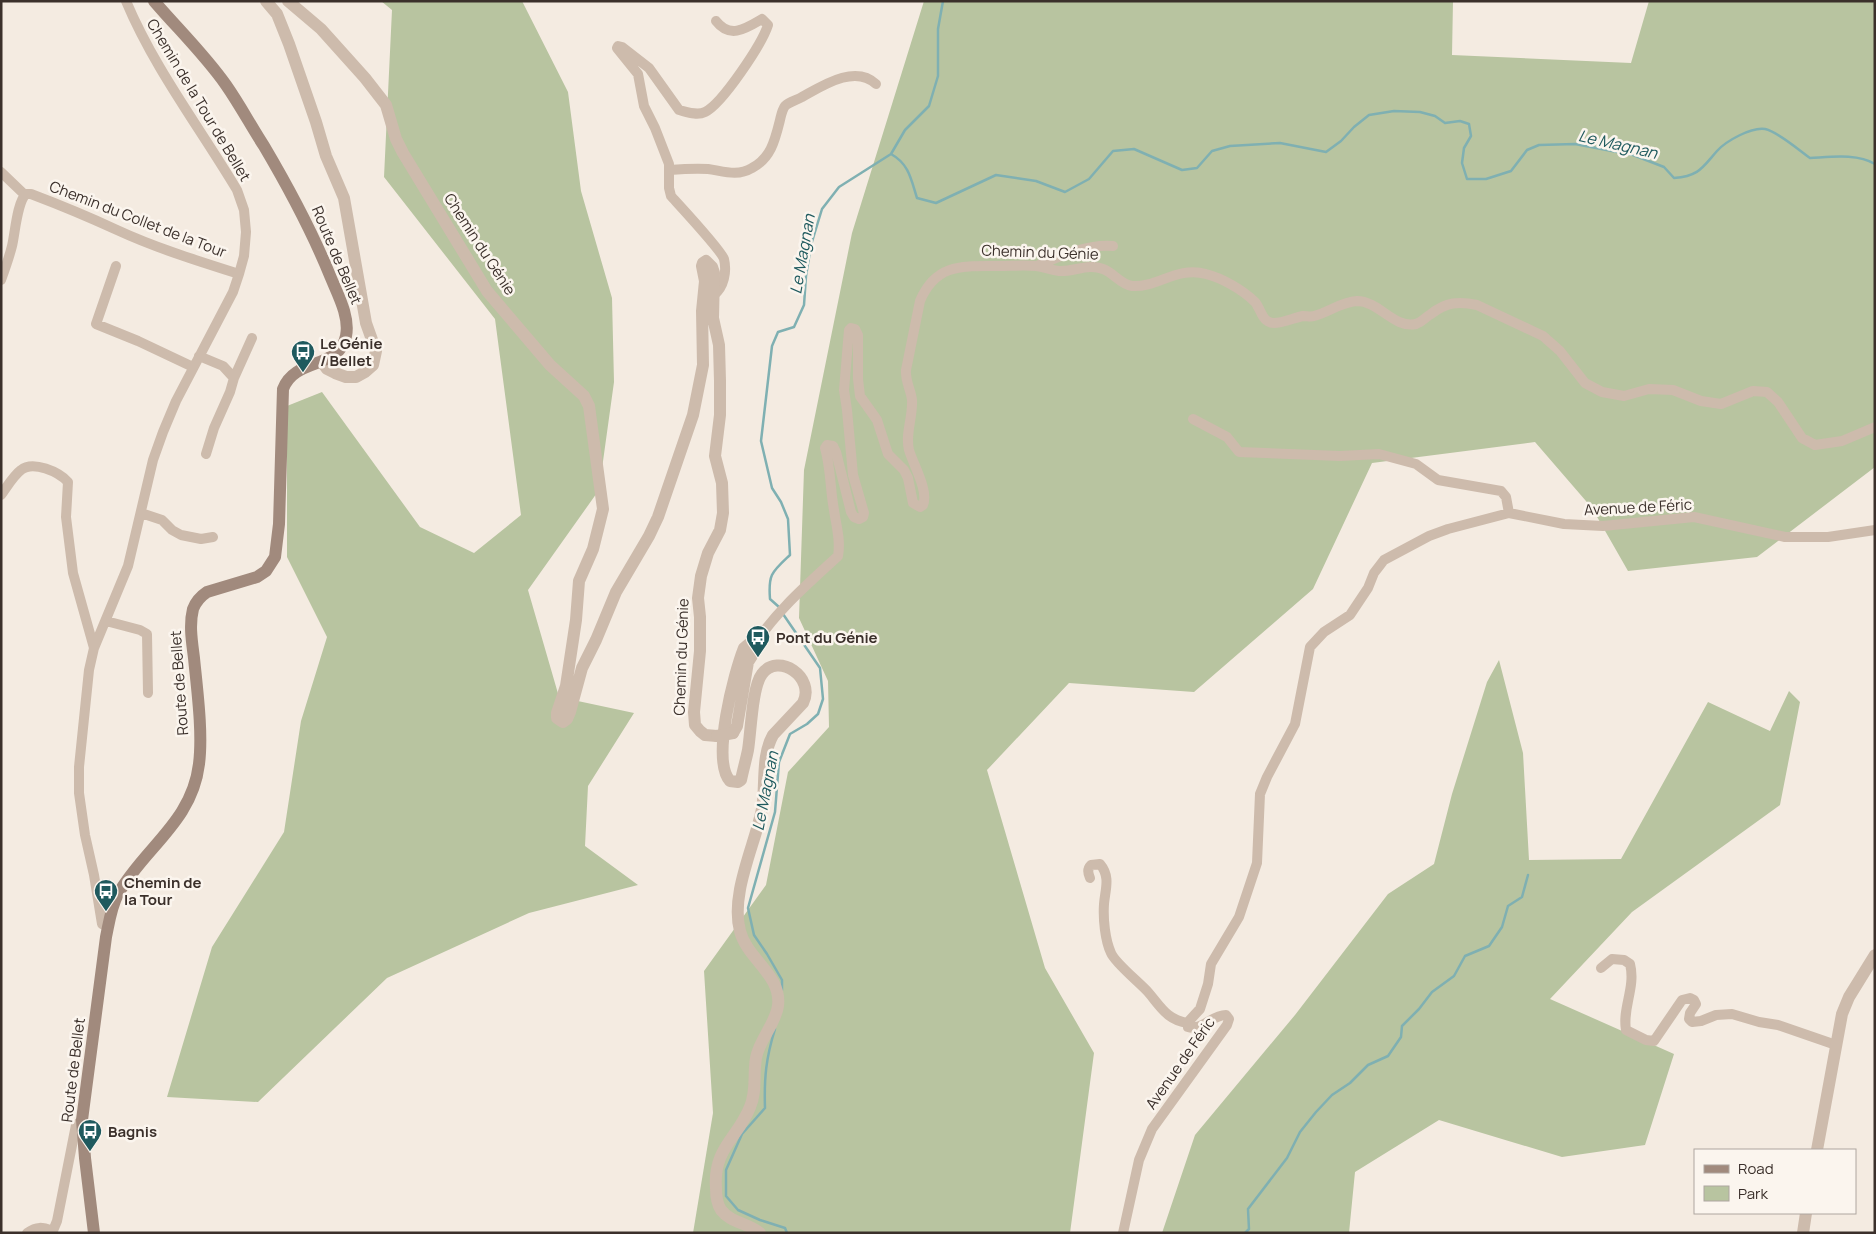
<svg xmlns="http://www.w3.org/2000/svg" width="1876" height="1234" font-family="Manrope,sans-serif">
  <rect width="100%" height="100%" fill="#f4ebe1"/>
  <!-- green -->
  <path fill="#b8c4a0" d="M 381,1 L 522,1 L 568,92 L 581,191 L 612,298 L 614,382 L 599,490 L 528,590 L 559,697 L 634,713 L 588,786 L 585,846 L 638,885 L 529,913 L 387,978 L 258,1102 L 167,1097 L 212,947 L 284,832 L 301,721 L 327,637 L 287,557 L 287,406 L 322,392 L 420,527 L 474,553 L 521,515 L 495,319 L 384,177 L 392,10 Z
    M 924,1 L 1453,1 L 1452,55 L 1631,63 L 1649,1 L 1875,1 L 1875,467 L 1757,557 L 1628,571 L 1592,508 L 1535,442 L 1372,463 L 1313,589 L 1194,692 L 1069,683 L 987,770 L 1045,968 L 1094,1053 L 1070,1233 L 693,1233 L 713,1113 L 704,971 L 766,885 L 788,772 L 829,727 L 828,681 L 799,618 L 804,470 L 852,233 Z
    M 1499,660 L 1523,753 L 1529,860 L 1621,859 L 1708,702 L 1770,731 L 1789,691 L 1800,702 L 1780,805 L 1632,912 L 1550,999 L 1674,1054 L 1645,1145 L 1562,1157 L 1439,1120 L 1355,1172 L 1349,1233 L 1162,1233 L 1195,1135 L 1295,1015 L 1388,894 L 1434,864 L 1452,794 L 1487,682 Z"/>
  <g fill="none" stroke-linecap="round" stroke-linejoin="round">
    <!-- stream -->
    <path stroke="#7fb0b2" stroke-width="2.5" d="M 891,154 L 905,130 L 929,106 L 938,76 L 938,29 L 943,1
      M 779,607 L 770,599 C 768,574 772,572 790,555 L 788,519 L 781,502 L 772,488 L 761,441 L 772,346 L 778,332 L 794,327 L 804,305 L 806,276 L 811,245 L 822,209 L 839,187 L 891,154 C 909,164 911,179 917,198 L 936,203 L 996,175 L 1036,181 L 1065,192 L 1089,179 L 1113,151 L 1134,149 L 1182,170 L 1197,168 L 1212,151 L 1230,146 L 1280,143 L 1326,152 L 1341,141 L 1354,127 L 1369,115 L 1394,111 L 1420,112 L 1435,116 L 1445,123 L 1460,121 L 1469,124 L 1471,136 L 1464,148 L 1462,163 L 1467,179 L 1486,179 L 1511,171 L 1527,150 L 1539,145 L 1575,144 L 1633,155 L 1664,167 L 1674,178 C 1699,176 1702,168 1717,151 C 1726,141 1751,127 1765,129 C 1777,131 1800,151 1810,158 C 1830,157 1857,153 1875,164
      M 782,990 L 782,980 L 767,954 L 754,935 L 748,908 L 775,812 L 779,762 L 790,734 L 807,724 L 818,714 L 823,699 L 820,668 L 783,614
      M 775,1029 C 766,1058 764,1078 765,1108 L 742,1134 L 726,1170 L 726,1196 L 738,1210 L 760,1220 L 785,1228 L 787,1233
      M 1245,1233 L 1249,1229 L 1248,1209 L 1287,1158 L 1300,1132 L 1316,1112 L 1332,1095 L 1350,1083 L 1368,1065 L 1388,1056 L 1401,1037 L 1402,1026 L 1419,1009 L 1432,992 L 1454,976 L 1465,956 L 1489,946 L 1502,927 L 1508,906 L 1522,897 L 1528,875"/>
    <!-- minor -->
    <path stroke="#cdbbac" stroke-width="10" d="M 669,170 C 682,169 695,168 708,169 C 723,171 737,177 752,168 C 771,158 775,140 780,120 C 781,116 782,110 785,106 C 789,102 797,100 802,97 C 822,86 855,64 876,84
      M 1,172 L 25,195
      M 116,266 L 96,324 L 138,341 L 193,367
      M 1037,266 C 1060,256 1087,244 1113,246
      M 1,280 C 5,269 9,258 12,246 C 15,234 17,202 26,194 L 31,194 C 60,205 89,217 117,230 C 156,248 198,261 239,274
      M 714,295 C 724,287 727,272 724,259 C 721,250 680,206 671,196 L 669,188 L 669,164 L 655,128 L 644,106 L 638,74 L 617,48 L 618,46 L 622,47 L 649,68 L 679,110 C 687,112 697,116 705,112 C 722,104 762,44 768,25 L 762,19 C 745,29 730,39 716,21
      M 199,356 L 223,366 L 234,378 L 230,392 L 214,428 L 206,454
      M 234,378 L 252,338
      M 1193,419 L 1227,437 L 1239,452 L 1340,456 L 1379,454 L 1416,464 L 1438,480 L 1501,491 L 1506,497 L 1509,513
      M 1,495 C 7,487 13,476 21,470 C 33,460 59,472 68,482 L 66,517 L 73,573 L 94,648
      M 141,513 L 162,520 L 172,530 L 181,535 L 201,539 L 213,537
      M 106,621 L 140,630 L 147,634 L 148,693
      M 755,644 C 777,610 809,583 838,556 C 841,540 836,525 834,510 C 830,489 831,469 825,448 L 827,445 L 833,446 L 836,452 L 851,512 L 854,517 L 859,519 L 863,517 L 864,513 L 853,475 L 847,410 L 844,390 L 849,330 L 851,328 L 855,329 L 858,335 L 858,379 L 860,396 L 877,420 L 888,454 L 904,470 L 908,478 L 913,503 L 920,507 L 923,505 C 929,491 913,464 909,450 C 905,434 913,417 912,400 C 911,390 905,381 906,370 L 920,301 C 936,263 963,266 999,266 C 1011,266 1024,265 1036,266 C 1044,267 1051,270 1059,271 C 1074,272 1088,263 1103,269 C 1114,273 1120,284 1132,286 C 1157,288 1177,266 1206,274 C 1222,278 1243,290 1255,302 C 1261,309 1262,323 1274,323 C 1283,323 1293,318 1303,316 C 1307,316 1311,317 1314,316 C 1329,312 1341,302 1357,301 C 1379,301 1394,329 1416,324 C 1422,322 1426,317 1431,314 C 1446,302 1459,301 1477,305 L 1543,336 L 1560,351 L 1585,383 L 1602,392 L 1624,396 L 1649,389 L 1673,390 L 1701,401 L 1721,404 L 1753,391 L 1767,392 L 1778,402 L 1802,438 L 1815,445 L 1842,441 L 1875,427
      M 1090,878 C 1088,873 1087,869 1091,865 L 1100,864 C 1111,877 1105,890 1104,904 C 1103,919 1105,940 1111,953 C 1115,963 1139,982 1148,992 C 1161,1007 1167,1020 1188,1023
      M 108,927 L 102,924 L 94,875 L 85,835 L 79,793 L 79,767 L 89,670 L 94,648 L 128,566 L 153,460 L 163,432 L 176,401 L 233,292 L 239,274 L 244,256 L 246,232 L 244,210 L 237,190 C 200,128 154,68 126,1
      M 1601,968 L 1612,959 L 1624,960 L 1630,964 C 1636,987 1622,1008 1626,1030 L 1646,1040 L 1654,1041 L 1682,1000 L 1690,998 L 1694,1000 L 1696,1004 L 1690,1013 L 1689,1019 L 1692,1022 L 1701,1021 L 1716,1015 L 1732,1014 L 1759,1022 L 1778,1025 L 1836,1045
      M 27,1233 C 37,1226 42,1227 53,1231
      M 52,1233 L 57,1221 L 76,1125 L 82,1120
      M 1123,1233 L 1139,1160 L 1152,1129 L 1227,1025 L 1229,1019 L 1226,1015 C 1212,1015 1201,1031 1188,1027 L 1189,1021 L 1200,1009 L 1208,984 L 1211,964 L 1239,917 L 1257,863 L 1260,794 L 1267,777 L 1295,724 L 1310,647 L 1324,632 L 1350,615 L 1368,588 L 1374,573 L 1384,560 L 1429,536 L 1448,529 L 1509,513 L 1564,524 L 1603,526 L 1694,517 L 1785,537 L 1828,537 L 1875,530"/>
    <!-- tertiary -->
    <path stroke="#cdbbac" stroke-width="12" d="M 266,1 L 277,14 L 289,44 L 316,122 L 326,156 L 344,198 L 366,323 L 376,351 L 373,365 L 365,372 L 356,377 L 346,377 L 335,373 L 327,369 L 322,362
      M 288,1 L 321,29 L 365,78 L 386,105 L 396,139 L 403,153 L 487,291 L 550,365 L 584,396 L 589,406 L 603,509 L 593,549 L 579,581 L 576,620 L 566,686 L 557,713 L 557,718 L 563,722 L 567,719 L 570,712 L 582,668 L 596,640 L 616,592 L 649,536 L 658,517 L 693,415 L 703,365 L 702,311 L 705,281 L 702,266 L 703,263 L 706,261 L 712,267 L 714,273 L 713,318 L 719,345 L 720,381 L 720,415 L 715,456 L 722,483 L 723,513 L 720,530 L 708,553 L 701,576 L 698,598 L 700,617 L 700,651 L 694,712 L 695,725 L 700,731 L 705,735 L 717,736
      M 733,733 L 737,726 L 748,662 L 757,648 L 755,644 L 750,643 L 744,648 C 734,673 711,760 730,781 L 738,782 L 741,780 C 743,770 746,760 748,750 C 751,732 752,687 762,674 C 778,652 816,677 803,703 L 773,735 C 761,756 766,785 762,809 C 755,845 730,894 740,931 C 747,959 782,975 778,1006 C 775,1025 759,1040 756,1058 C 753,1075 757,1091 750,1107 C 738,1138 713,1148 716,1188 C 716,1196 717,1204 721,1210 C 731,1223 748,1223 760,1233
      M 1817,1150 L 1842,1014 L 1849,997 L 1875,955
      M 1803,1233 L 1806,1213"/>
    <!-- secondary -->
    <path stroke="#a18a7d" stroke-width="12" d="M 94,1233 L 85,1158 L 82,1120 L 106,937 C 109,923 111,907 118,894 C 145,847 192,822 199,764 C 203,733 197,689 194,658 C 192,642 189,625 193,609 C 196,601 201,596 207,592 L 257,577 L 266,571 L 275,557 L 279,524 L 283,389 C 295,357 339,370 346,336 C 350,317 338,295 331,278 C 312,231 290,190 264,146 C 251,126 240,105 226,85 C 205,55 178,29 154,1"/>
    <!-- tertiary-bridge -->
    <path stroke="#cdbbac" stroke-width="12" d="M 717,736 L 733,733"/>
  </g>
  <!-- icons -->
  <defs>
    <g id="bus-pin" transform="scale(1.25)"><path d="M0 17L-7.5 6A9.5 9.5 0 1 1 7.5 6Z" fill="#1f5a5e" stroke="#fbf5ee"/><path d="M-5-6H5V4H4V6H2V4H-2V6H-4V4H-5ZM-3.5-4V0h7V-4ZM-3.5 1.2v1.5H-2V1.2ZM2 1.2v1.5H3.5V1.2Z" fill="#fff"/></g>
  </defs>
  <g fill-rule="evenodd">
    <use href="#bus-pin" x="303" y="352"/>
    <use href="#bus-pin" x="758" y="637"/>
    <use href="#bus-pin" x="106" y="891"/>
    <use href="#bus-pin" x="90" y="1131"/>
  </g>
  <g text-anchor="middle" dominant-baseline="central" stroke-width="5" stroke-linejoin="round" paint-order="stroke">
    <!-- street labels -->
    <g font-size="15" fill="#3b302b" stroke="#fbf5ee">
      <text transform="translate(199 100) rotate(59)">Chemin de la Tour de Bellet</text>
      <text transform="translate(138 219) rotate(21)">Chemin du Collet de la Tour</text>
      <text transform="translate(480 244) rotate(57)">Chemin du Génie</text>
      <text transform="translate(1040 252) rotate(2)">Chemin du Génie</text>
      <text transform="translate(337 255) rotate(67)">Route de Bellet</text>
      <text transform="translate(1638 507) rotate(-3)">Avenue de Féric</text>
      <text transform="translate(681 657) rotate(-88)">Chemin du Génie</text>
      <text transform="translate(179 683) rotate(-94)">Route de Bellet</text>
      <text transform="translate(1180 1063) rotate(-55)">Avenue de Féric</text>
      <text transform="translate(73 1070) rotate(-83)">Route de Bellet</text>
    </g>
    <!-- poi labels -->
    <g font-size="15" font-weight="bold" fill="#3b302b" stroke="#fbf5ee" text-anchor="start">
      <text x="320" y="343">Le Génie<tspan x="320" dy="17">/ Bellet</tspan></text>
      <text x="776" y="637">Pont du Génie</text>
      <text x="124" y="882">Chemin de<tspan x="124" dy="17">la Tour</tspan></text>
      <text x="108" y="1131">Bagnis</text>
    </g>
    <!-- water labels -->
    <g font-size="16" font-style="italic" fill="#1f5a5e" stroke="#fbf5ee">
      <text transform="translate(1618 144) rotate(13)">Le Magnan</text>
      <text transform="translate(802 254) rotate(-80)">Le Magnan</text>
      <text transform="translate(765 791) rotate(-79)">Le Magnan</text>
    </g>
  </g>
  <!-- border -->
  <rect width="1876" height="1234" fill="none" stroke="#3b302b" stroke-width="5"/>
  <!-- legend -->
  <rect x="1694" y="1149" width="162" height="65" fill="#fbf5ee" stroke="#aea6a0"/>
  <rect x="1704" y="1165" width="25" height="8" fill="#a18a7d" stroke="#aea6a0"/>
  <text x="1738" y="1174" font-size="15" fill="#3b302b">Road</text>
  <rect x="1704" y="1186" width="25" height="15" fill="#b8c4a0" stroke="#aea6a0"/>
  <text x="1738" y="1199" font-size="15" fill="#3b302b">Park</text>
</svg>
